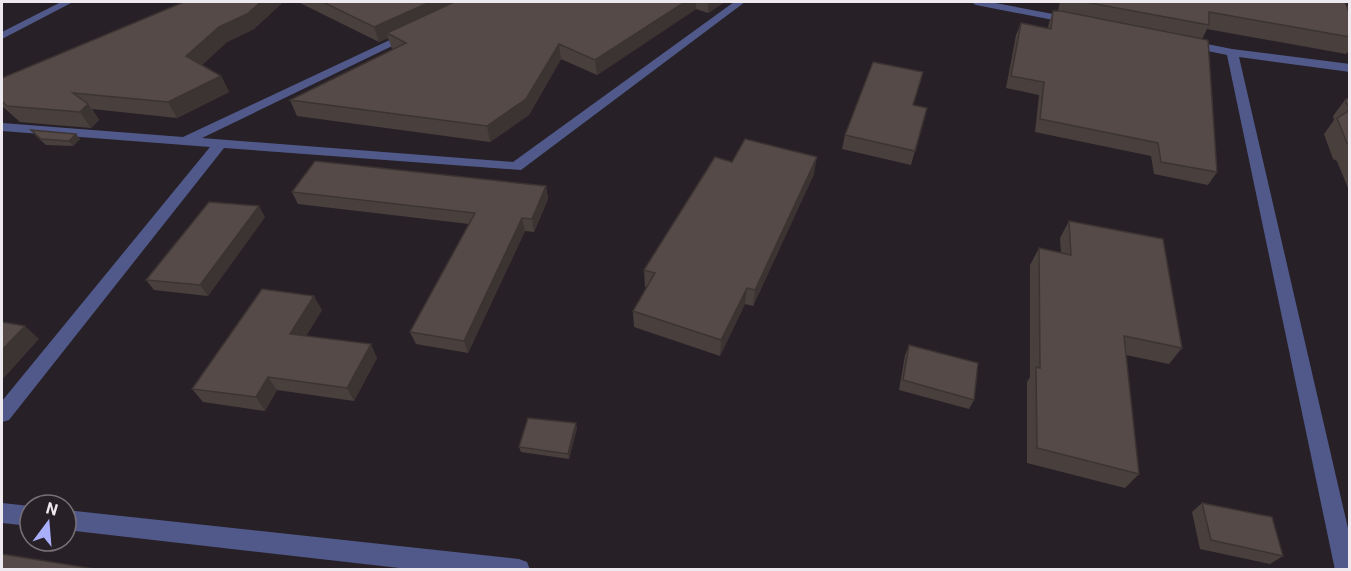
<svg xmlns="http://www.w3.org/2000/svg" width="1351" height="571" font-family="Roboto,sans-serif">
  <rect width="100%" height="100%" fill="#272027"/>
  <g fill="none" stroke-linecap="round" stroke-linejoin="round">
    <!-- minor -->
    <path fill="#50598a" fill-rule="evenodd" d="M 61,2 L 73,2 L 2,39 L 2,32 Z
      M 734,2 L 745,2 L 521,170 L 224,148 L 9,420 L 2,422 L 2,401 L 210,147 L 2,131 L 2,123 L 183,137 L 411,30 L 415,31 L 415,35 L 202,138 L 513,162 Z
      M 971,2 L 990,2 L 1074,18 L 1080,21 L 1074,24 L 976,5 Z
      M 1187,40 L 1232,49 L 1350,64 L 1350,72 L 1239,57 L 1350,537 L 1350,570 L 1335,570 L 1227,55 L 1183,46 L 1183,42 Z
      M 2,503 L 30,506 L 30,526 L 2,523 Z
      M 66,510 L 519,559 L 527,562 L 530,570 L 417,570 L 66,530 Z"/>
  </g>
  <!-- wall -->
  <path fill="#49403e" d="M 184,2 L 283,2 L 254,29 L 227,42 L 202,65 L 221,76 L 229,92 L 177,118 L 92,109 L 99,120 L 91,128 L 20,122 L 2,106 L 2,78 Z
    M 298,2 L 725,2 L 708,13 L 696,9 L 597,75 L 561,59 L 529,115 L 490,142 L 297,116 L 290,100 L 393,49 L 392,49 L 388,38 L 379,42 Z
    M 1060,2 L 1345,2 L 1350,15 L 1350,50 L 1346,54 L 1207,29 L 1202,39 L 1217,172 L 1208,185 L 1154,174 L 1151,156 L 1035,132 L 1039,95 L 1006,88 L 1016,35 L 1021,23 L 1048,28 L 1049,23 L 1053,11 L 1058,11 Z
    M 1350,97 L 1350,193 L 1337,161 L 1333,159 L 1324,134 L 1334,120 L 1333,116 L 1345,100 Z
    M 913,105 L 927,108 L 911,165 L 842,149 L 845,135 Z
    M 31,130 L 80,139 L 73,146 L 46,145 L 36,136 Z
    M 732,162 L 814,174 L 753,306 L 745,304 L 720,356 L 634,327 L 633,311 L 647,287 L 645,287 L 644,270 Z
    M 546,186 L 548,199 L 534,232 L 525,231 L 468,353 L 416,344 L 410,332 L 469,224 L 298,204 L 292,192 Z
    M 265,217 L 208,296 L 154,290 L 146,280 Z
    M 1069,221 L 1182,348 L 1169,364 L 1126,355 L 1139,474 L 1125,488 L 1027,463 L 1027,382 L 1030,377 L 1030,265 L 1039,248 L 1061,253 L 1060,238 Z
    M 322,310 L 306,336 L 377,358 L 354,401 L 277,390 L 265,411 L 203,402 L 192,389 Z
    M 909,345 L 974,400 L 969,409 L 899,390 L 905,355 Z
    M 577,428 L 569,459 L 521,452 L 519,447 Z
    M 1202,503 L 1283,556 L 1270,564 L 1200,549 L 1192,512 Z"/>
  <!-- shaded-wall -->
  <path fill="#3c3432" d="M 261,2 L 283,2 L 254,29 L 227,42 L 195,71 L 186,56 L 219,27 Z
    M 430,2 L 466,2 L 387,33 L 388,38 L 379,42 L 374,27 Z
    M 685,2 L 696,2 L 696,9 L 597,75 L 595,60 Z
    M 708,2 L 725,2 L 708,13 Z
    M 559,44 L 561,59 L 529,115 L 490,142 L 487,126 Z
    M 221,76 L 229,92 L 177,118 L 168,102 Z
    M 88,104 L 99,120 L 91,128 L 80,112 Z
    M 76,134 L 80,139 L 73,146 L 69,141 Z
    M 817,157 L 814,174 L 753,306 L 755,290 Z
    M 546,186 L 548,199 L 534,232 L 532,219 Z
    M 259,206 L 265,217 L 208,296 L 200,285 Z
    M 522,218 L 525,231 L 468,353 L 464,341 Z
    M 747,288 L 745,304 L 720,356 L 721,340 Z
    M 314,296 L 322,310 L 299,347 L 290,334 Z
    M 25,326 L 39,339 L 2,380 L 2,350 Z
    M 371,344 L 377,358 L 354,401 L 347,388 Z
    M 268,377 L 277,390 L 265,411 L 256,397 Z
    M 576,423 L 577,428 L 569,459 L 568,454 Z"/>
  <!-- building -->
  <path fill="#554a48" stroke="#3c3432" stroke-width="1.5" d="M 184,2 L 261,2 L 247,14 L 219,27 L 186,56 L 221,76 L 168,102 L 73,93 L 88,104 L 80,112 L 7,106 L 2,101 L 2,78 Z
    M 323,2 L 430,2 L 374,27 Z
    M 454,2 L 685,2 L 595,60 L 559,44 L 526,99 L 487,126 L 290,100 L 406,43 L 387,33 Z
    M 1085,2 L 1345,2 L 1350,15 L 1350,37 L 1209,12 L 1209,25 Z
    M 1053,11 L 1061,11 L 1208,40 L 1217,172 L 1161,162 L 1158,143 L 1040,119 L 1044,82 L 1011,76 L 1021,23 L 1051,29 Z
    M 873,62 L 923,72 L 913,105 L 927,108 L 915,151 L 845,135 Z
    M 1350,97 L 1350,110 L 1345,100 Z
    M 1350,110 L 1350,144 L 1347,143 L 1337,118 Z
    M 31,130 L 76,134 L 69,141 L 41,139 Z
    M 745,139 L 817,157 L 755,290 L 747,288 L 721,340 L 633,311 L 655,273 L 644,270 L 715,157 L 732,162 Z
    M 315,161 L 546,186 L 532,219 L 522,218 L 464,341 L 410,332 L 475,213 L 292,192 Z
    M 209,202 L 259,206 L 200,285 L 146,280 Z
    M 1069,221 L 1163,239 L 1182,348 L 1124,336 L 1139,474 L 1037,448 L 1036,367 L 1040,368 L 1039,248 L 1071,255 Z
    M 262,289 L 314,296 L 290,334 L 371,344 L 347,388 L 268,377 L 256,397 L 192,389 Z
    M 2,322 L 25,326 L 2,350 Z
    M 909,345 L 978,363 L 974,400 L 903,380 Z
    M 528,418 L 576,423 L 568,454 L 519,447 Z
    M 1202,503 L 1272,517 L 1283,556 L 1211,540 Z
    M 2,554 L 101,570 L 2,570 Z"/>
  <!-- border -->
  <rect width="1351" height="571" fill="none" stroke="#eee9ee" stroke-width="6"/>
  <!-- north arrow -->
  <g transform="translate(48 523) rotate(16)"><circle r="28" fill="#272027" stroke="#777077" stroke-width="1.5"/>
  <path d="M0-4.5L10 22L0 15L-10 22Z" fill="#aaaffb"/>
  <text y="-9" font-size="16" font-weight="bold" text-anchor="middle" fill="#eee9ee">N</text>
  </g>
</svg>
